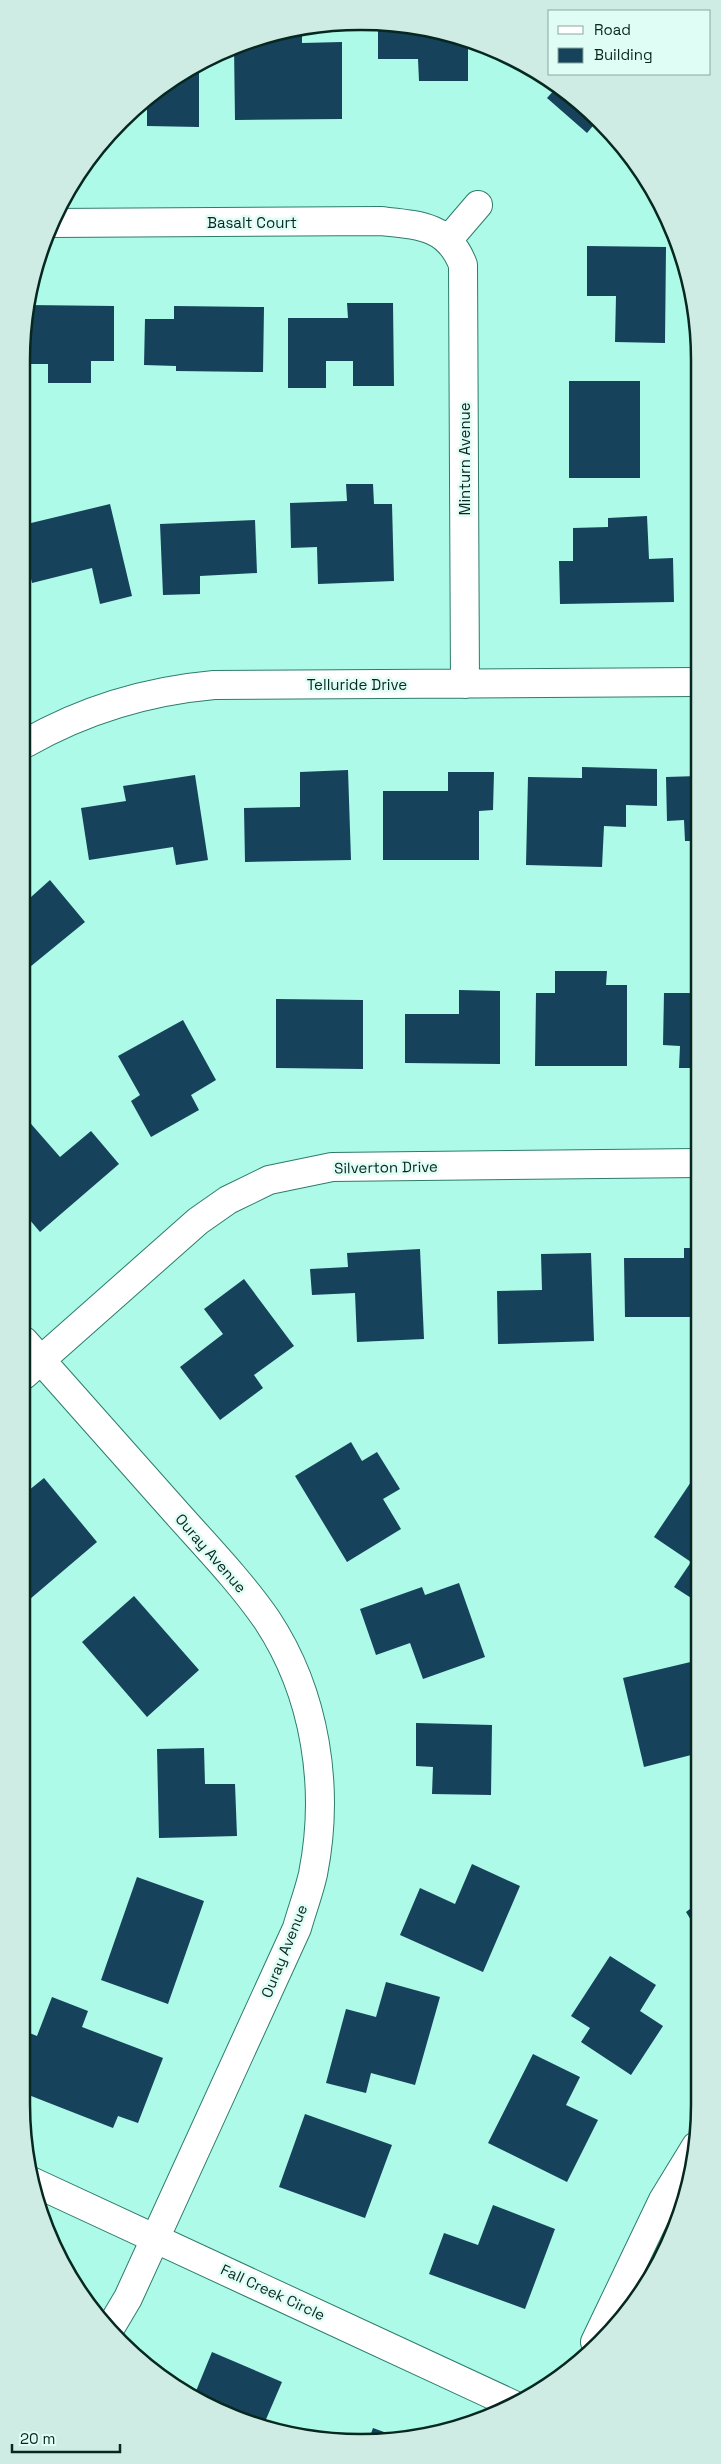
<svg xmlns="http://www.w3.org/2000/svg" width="721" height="2464" font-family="'Space Grotesk',sans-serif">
  <rect width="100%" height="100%" fill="#adfae8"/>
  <!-- building -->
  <path fill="#16425b" d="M 378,23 L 426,28 L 468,43 L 468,81 L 419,81 L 418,59 L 378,59 Z
    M 302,27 L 302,43 L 342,42 L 342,119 L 235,120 L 234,46 Z
    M 199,64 L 199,127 L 147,126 L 147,106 L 138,106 L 172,79 Z
    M 556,88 L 597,121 L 587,133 L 547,98 Z
    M 587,246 L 666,247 L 665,343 L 615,342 L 616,296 L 587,296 Z
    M 347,303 L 393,303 L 394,386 L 353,386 L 353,361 L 326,361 L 326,388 L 288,388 L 288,318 L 348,318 Z
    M 28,305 L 114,306 L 114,361 L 91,361 L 91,383 L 48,383 L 48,364 L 27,364 Z
    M 174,306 L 264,307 L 263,372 L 176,371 L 176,366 L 144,365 L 145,319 L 174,319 Z
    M 569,381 L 640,381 L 640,478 L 569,478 Z
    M 346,484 L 373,484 L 374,504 L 392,504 L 394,581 L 318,584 L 317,547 L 291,548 L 290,503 L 347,501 Z
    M 110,504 L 132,596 L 100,604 L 92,568 L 32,583 L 27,562 L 27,524 Z
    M 647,516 L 649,559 L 673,558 L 674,602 L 560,604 L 559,561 L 573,561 L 573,528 L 608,527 L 608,518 Z
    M 255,520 L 257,573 L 200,576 L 200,594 L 163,595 L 160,524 Z
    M 582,767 L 657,769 L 657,806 L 626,805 L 626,827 L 604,826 L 602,867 L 526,865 L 528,777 L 582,778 Z
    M 348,770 L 351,860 L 245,862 L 244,808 L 300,807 L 300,772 Z
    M 448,772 L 494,772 L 493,810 L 479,811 L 479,860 L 383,860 L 383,791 L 448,791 Z
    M 195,775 L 208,860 L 176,865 L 173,847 L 89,860 L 81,808 L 126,801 L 123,786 Z
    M 698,776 L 698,841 L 685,841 L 684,820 L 667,821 L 666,777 Z
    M 50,880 L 85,922 L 25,971 L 26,891 L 31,897 Z
    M 555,971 L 607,971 L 606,985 L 627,985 L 627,1066 L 535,1066 L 536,993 L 555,993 Z
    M 459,990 L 500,991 L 500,1064 L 405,1063 L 405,1014 L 459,1014 Z
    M 664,993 L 698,993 L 698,1068 L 679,1068 L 680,1046 L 663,1045 Z
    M 276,999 L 363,1000 L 363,1069 L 276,1068 Z
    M 183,1020 L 216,1080 L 191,1095 L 199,1110 L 151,1137 L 131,1101 L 140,1095 L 118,1056 Z
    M 25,1117 L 60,1157 L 91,1131 L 119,1164 L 40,1232 L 24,1213 Z
    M 684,1248 L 698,1248 L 698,1317 L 625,1317 L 624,1258 L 684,1258 Z
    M 420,1249 L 424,1339 L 357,1342 L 355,1293 L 312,1295 L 310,1269 L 348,1267 L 347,1253 Z
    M 591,1253 L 594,1341 L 498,1344 L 497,1291 L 542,1290 L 541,1254 Z
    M 244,1279 L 294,1346 L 254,1375 L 263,1388 L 220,1420 L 180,1367 L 223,1334 L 204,1309 Z
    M 351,1442 L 362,1461 L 377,1452 L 400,1489 L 383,1499 L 401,1529 L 347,1562 L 295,1476 Z
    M 699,1470 L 699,1603 L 674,1587 L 691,1562 L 654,1537 Z
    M 44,1478 L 97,1542 L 23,1605 L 23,1495 Z
    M 459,1583 L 485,1657 L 423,1679 L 410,1643 L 376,1655 L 360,1609 L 422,1587 L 425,1595 Z
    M 134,1596 L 199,1670 L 147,1717 L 82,1642 Z
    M 699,1660 L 699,1753 L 644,1767 L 623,1678 Z
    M 416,1723 L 492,1725 L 491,1795 L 432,1794 L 433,1767 L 416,1766 Z
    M 204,1748 L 205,1784 L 235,1784 L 237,1836 L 159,1838 L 157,1749 Z
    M 472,1864 L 520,1886 L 483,1972 L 400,1935 L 420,1888 L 455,1904 Z
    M 137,1877 L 204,1901 L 168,2004 L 101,1980 Z
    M 699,1902 L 699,1933 L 686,1912 Z
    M 610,1956 L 656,1985 L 640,2011 L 663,2026 L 631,2075 L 581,2042 L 590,2028 L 571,2016 Z
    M 386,1982 L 440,1997 L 415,2085 L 371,2073 L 366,2093 L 326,2083 L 346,2009 L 376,2017 Z
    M 52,1997 L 88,2011 L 82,2027 L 163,2058 L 138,2123 L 118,2116 L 113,2128 L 21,2092 L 22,2030 L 37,2036 Z
    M 533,2054 L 580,2077 L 566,2105 L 598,2120 L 567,2182 L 488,2143 Z
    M 305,2114 L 392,2145 L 365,2218 L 279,2187 Z
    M 493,2205 L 555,2229 L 525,2309 L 429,2274 L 444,2233 L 478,2245 Z
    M 212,2352 L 282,2382 L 264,2424 L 252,2419 L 250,2423 L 211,2408 L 181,2389 L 183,2385 L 196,2391 Z
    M 373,2428 L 395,2436 L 369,2439 Z"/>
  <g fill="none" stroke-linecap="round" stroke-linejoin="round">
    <!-- minor casing -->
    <g stroke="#2e7c6c" stroke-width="30">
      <path id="minor" d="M 51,223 L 380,221 C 418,225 448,225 463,265 L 465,684
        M 448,240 L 478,205
        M 26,743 C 84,710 147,691 214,685 L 697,682
        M 24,1341 C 74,1397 124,1454 174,1510 C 206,1546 240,1581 267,1620 C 316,1694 330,1788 313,1874 C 309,1892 302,1910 297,1928 L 128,2298 L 109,2330
        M 24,1375 L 198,1221 L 228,1200 L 269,1180 L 332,1167 L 698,1163
        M 31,2181 L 514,2405
        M 595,2342 L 663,2200 L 696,2146"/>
    </g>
    <!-- minor -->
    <use href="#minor" stroke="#fff" stroke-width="28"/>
  </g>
  <g text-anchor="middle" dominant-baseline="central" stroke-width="5" stroke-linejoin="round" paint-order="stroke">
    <!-- street labels -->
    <g font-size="15" fill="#062821" stroke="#e0fdf5">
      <text x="252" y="222">Basalt Court</text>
      <text transform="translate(464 459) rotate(-90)">Minturn Avenue</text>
      <text x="357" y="684">Telluride Drive</text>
      <text transform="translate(386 1167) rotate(-1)">Silverton Drive</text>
      <text transform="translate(211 1553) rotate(49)">Ouray Avenue</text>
      <text transform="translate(284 1951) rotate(-68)">Ouray Avenue</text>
      <text transform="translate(273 2292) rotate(25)">Fall Creek Circle</text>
    </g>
  </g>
  <!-- crop -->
  <path d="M0 0H721V2464H0ZM360 30H361A330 330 0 0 1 691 360V2104A330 330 0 0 1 361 2434H360A330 330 0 0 1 30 2104V360A330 330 0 0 1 360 30Z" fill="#cfece4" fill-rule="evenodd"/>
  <path fill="none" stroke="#062821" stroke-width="2.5" d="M360 30H361A330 330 0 0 1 691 360V2104A330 330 0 0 1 361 2434H360A330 330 0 0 1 30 2104V360A330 330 0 0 1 360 30Z"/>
  <!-- legend -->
  <rect x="548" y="10" width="162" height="65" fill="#e0fdf5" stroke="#89a8a0"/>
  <rect x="558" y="26" width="25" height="8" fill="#ffffff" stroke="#89a8a0"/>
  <text x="594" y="35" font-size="15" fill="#062821">Road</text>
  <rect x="558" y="48" width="25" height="15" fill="#16425b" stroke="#89a8a0"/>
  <text x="594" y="60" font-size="15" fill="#062821">Building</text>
  <!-- scale -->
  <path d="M12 2444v8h108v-8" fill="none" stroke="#062821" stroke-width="2.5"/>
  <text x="20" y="2444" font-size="15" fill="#062821" stroke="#e0fdf5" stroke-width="4" paint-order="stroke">20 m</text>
</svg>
